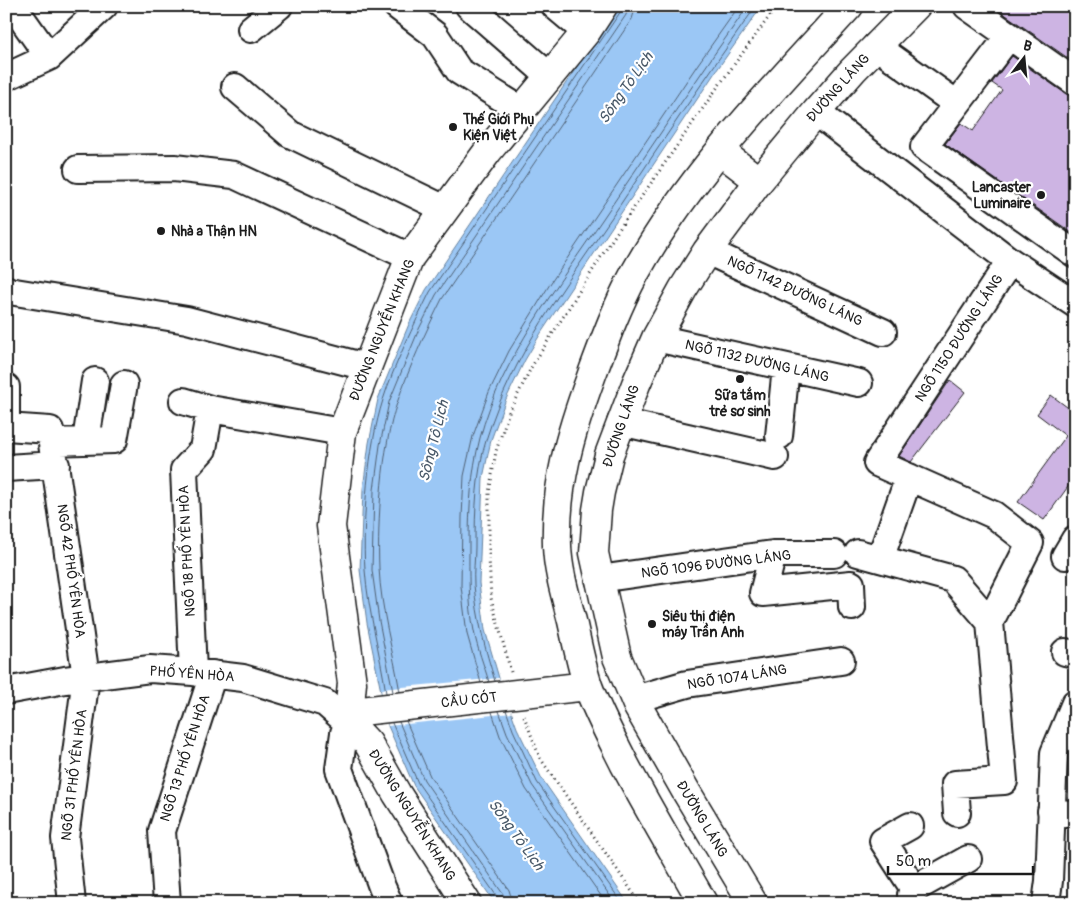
<svg xmlns="http://www.w3.org/2000/svg" width="1081" height="909" font-family="Pangolin,sans-serif">
  <rect width="100%" height="100%" fill="#fff"/>
  <filter id="ink" filterUnits="userSpaceOnUse"><feTurbulence type="fractalNoise" baseFrequency=".02" numOctaves="2"/><feDisplacementMap in="SourceGraphic" scale="10" xChannelSelector="R" yChannelSelector="G"/><feConvolveMatrix kernelMatrix="1 2 1 2 8 2 1 2 1" color-interpolation-filters="sRGB"/></filter>
  <g filter="url(#ink)">
    <!-- water -->
    <path fill="#9bc7f5" stroke="#68839e" d="M 618,6 L 762,6 L 714,74 L 541,333 L 525,360 L 506,399 L 491,440 L 483,478 L 479,583 L 485,630 L 499,678 L 517,728 L 542,779 L 628,903 L 495,903 L 414,786 L 388,726 L 367,623 L 360,570 L 363,489 L 369,443 L 378,399 L 409,324 L 426,290 Z"/>
    <!-- pier -->
    <path fill="#fff" d="M 499,678 L 512,713 L 388,726 L 381,689 Z"/>
    <g fill="none" stroke-linecap="round" stroke-linejoin="round">
      <!-- shore -->
      <path stroke="#4f6073" stroke-width="1" d="M 495,681 C 485,649 477,618 474,585 C 473,572 475,559 475,547 C 475,510 476,473 487,437 C 512,356 565,286 612,217 C 659,146 707,75 756,6
        M 489,682 C 484,665 477,648 474,631 C 468,602 469,573 469,544 C 469,508 471,473 480,438 C 500,361 560,282 604,217 C 652,146 699,75 748,6
        M 481,683 L 467,634 L 461,586 L 462,517 L 464,476 L 473,436 L 489,392 L 509,351 L 550,284 L 698,64 L 739,6
        M 393,692 L 379,621 L 372,570 L 374,490 L 380,445 L 389,402 L 419,329 L 436,295 L 626,15 L 628,6
        M 400,692 C 393,651 381,610 379,568 C 377,522 382,447 397,403 C 409,368 425,333 442,299 L 632,19 L 636,6
        M 386,693 C 380,652 368,611 365,570 C 362,521 368,447 383,400 C 394,365 414,325 430,292 L 621,11 L 622,6
        M 506,710 L 513,730 L 537,782 L 622,903
        M 499,711 L 507,733 L 532,785 L 615,903
        M 492,712 L 500,736 L 526,789 L 606,903
        M 406,721 L 430,776 L 509,890 L 513,903
        M 399,722 L 424,780 L 503,894 L 505,903
        M 392,723 L 418,783 L 498,898 L 499,903"/>
    </g>
    <!-- building -->
    <path fill="#cdb4e3" stroke="#1c1c1c" d="M 993,6 L 1075,6 L 1075,63 Z
      M 1012,56 L 1066,94 L 1075,97 L 1075,235 L 945,144 L 961,123 L 973,131 L 1002,90 L 992,83 Z
      M 950,380 L 965,392 L 911,462 L 899,456 Z
      M 1051,395 L 1075,413 L 1075,477 L 1044,520 L 1018,502 L 1066,436 L 1037,414 Z"/>
    <g fill="none" stroke-linecap="round" stroke-linejoin="round">
      <!-- minor casing -->
      <g stroke="#1c1c1c" stroke-width="30">
        <path id="minor" d="M 13,6 L 49,57
          M 397,6 L 435,35 L 459,71 L 521,110
          M 469,6 L 548,75
          M 555,6 L 586,32
          M 967,6 L 1075,82
          M 251,29 L 279,6
          M 1009,36 L 924,147 L 1075,254
          M 876,46 L 957,104
          M 6,77 L 49,57 L 104,6
          M 235,87 L 290,134 L 445,209
          M 816,112 L 1010,261 L 877,463 L 994,515 L 1030,543 L 990,622
          M 78,169 L 174,168 L 234,175 L 410,257
          M 707,251 L 883,332
          M 1010,261 L 1075,304
          M 6,289 L 9,291 L 187,320 L 366,367
          M 656,338 L 859,383
          M 6,387 L 6,427 L 50,430 L 86,677 L 65,838 L 72,903
          M 183,401 L 210,409 L 342,432
          M 621,422 L 775,457
          M 779,436 L 786,367
          M 86,441 L 95,381
          M 52,442 L 114,440 L 124,384
          M 6,468 L 56,465
          M 858,553 L 953,579 L 990,622 L 1004,781 L 955,784 L 957,813
          M 773,554 L 763,593 L 851,584 L 852,607
          M 1065,556 L 1075,539
          M 880,559 L 909,477
          M 599,579 L 773,554 L 834,554
          M 1065,652 L 1075,654
          M 193,672 L 184,470 L 203,449 L 210,409
          M 6,691 L 65,680 L 150,669 L 193,672 L 243,678 L 325,703 L 341,717
          M 635,699 L 687,684 L 841,661
          M 344,733 L 339,769 L 382,887 L 389,903
          M 1051,811 L 1075,815
          M 910,826 L 883,841 L 914,889
          M 167,903 L 162,831 L 213,674
          M 913,903 L 911,895 L 914,889 L 968,859
          M 1046,903 L 1049,881 L 1054,753 L 1075,703"/>
      </g>
      <!-- major casing -->
      <g stroke="#1c1c1c" stroke-width="31">
        <path id="major" d="M 720,151 L 759,181
          M 349,715 L 352,683 L 331,526 L 342,432 L 410,257 L 488,151 L 586,32 L 603,6
          M 352,717 L 361,711 L 588,686
          M 355,729 L 368,743 L 397,794 L 467,903
          M 703,903 C 677,857 650,812 625,765 C 612,739 598,713 588,686 C 581,665 577,643 572,621 C 566,597 558,572 557,546 C 555,485 570,434 591,377 C 604,342 617,306 635,273 C 690,174 773,89 849,6
          M 753,903 L 687,793 L 638,707 L 617,657 L 594,553 L 597,510 L 600,492 L 609,455 L 636,384 L 656,338 L 683,289 L 707,251 L 759,181 L 816,112 L 853,70 L 916,6"/>
      </g>
      <!-- path -->
      <path stroke="#1c1c1c" stroke-width="3" stroke-dasharray="1 4" stroke-linecap="butt" d="M 511,672 L 491,598 L 489,557 L 489,493 L 496,451 L 509,412 L 532,366 L 615,235 L 717,88 L 777,6
        M 524,716 L 540,758 L 640,903"/>
      <!-- minor -->
      <use href="#minor" stroke="#fff" stroke-width="26"/>
      <!-- major -->
      <use href="#major" stroke="#fff" stroke-width="28"/>
    </g>
  </g>
  <!-- markers -->
  <g fill="#1c1c1c" stroke="#fff" stroke-width="2">
    <circle cx="453" cy="127" r="5"/>
    <circle cx="1041" cy="195" r="5"/>
    <circle cx="161" cy="231" r="5"/>
    <circle cx="740" cy="379" r="5"/>
    <circle cx="652" cy="624" r="5"/>
  </g>
  <g text-anchor="middle" dominant-baseline="central" stroke-width="4.5" stroke-linejoin="round" paint-order="stroke">
    <!-- street labels -->
    <g font-size="14" fill="#1c1c1c" stroke="#fff">
      <text transform="translate(838 88) rotate(-48)">ĐƯỜNG LÁNG</text>
      <text transform="translate(795 291) rotate(25)">NGÕ 1142 ĐƯỜNG LÁNG</text>
      <text transform="translate(382 330) rotate(-68)">ĐƯỜNG NGUYỄN KHANG</text>
      <text transform="translate(959 338) rotate(-57)">NGÕ 1150 ĐƯỜNG LÁNG</text>
      <text transform="translate(757 361) rotate(13)">NGÕ 1132 ĐƯỜNG LÁNG</text>
      <text transform="translate(621 426) rotate(-71)">ĐƯỜNG LÁNG</text>
      <text transform="translate(187 551) rotate(-93)">NGÕ 18 PHỐ YÊN HÒA</text>
      <text transform="translate(716 564) rotate(-7)">NGÕ 1096 ĐƯỜNG LÁNG</text>
      <text transform="translate(71 571) rotate(82)">NGÕ 42 PHỐ YÊN HÒA</text>
      <text transform="translate(192 674) rotate(4)">PHỐ YÊN HÒA</text>
      <text transform="translate(737 677) rotate(-9)">NGÕ 1074 LÁNG</text>
      <text transform="translate(469 700) rotate(-6)">CẦU CÓT</text>
      <text transform="translate(185 758) rotate(-72)">NGÕ 13 PHỐ YÊN HÒA</text>
      <text transform="translate(74 775) rotate(-83)">NGÕ 31 PHỐ YÊN HÒA</text>
      <text transform="translate(412 815) rotate(58)">ĐƯỜNG NGUYỄN KHANG</text>
      <text transform="translate(702 819) rotate(59)">ĐƯỜNG LÁNG</text>
    </g>
    <!-- poi labels -->
    <g font-size="14" font-weight="bold" fill="#1c1c1c" stroke="#fff" text-anchor="start">
      <text x="463" y="119">Thế Giới Phụ<tspan x="463" dy="16">Kiện Việt</tspan></text>
      <text x="1031" y="187" text-anchor="end">Lancaster<tspan x="1031" dy="16">Luminaire</tspan></text>
      <text x="171" y="231">Nhà a Thận HN</text>
      <text x="740" y="395" text-anchor="middle">Sữa tắm<tspan x="740" dy="16">trẻ sơ sinh</tspan></text>
      <text x="662" y="616">Siêu thị điện<tspan x="662" dy="16">máy Trần Anh</tspan></text>
    </g>
    <!-- water labels -->
    <g font-size="15" font-style="italic" fill="#485868" stroke="#fff">
      <text transform="translate(626 88) rotate(-55)">Sông Tô Lịch</text>
      <text transform="translate(434 441) rotate(-76)">Sông Tô Lịch</text>
      <text transform="translate(516 835) rotate(54)">Sông Tô Lịch</text>
    </g>
  </g>
  <!-- margin -->
  <rect width="1081" height="909" fill="none" stroke="#fff" stroke-width="25"/>
  <rect x="12" y="12" width="1056" height="884" fill="none" stroke="#1c1c1c" stroke-width="2" filter="url(#ink)"/>
  <!-- north arrow -->
  <g transform="translate(1024 58) rotate(16)" stroke="#ffffff" stroke-width="4" paint-order="stroke">
  <path d="M0-4L9 19L0 12L-9 19Z" fill="#1c1c1c"/>
  <text y="-8" font-size="14" font-weight="bold" text-anchor="middle" fill="#1c1c1c">B</text>
  </g>
  <!-- scale -->
  <path d="M888 866v8h145v-8" fill="none" stroke="#1c1c1c" stroke-width="2.5"/>
  <text x="896" y="866" font-size="15" fill="#1c1c1c" stroke="#ffffff" stroke-width="4" paint-order="stroke">50 m</text>
</svg>
